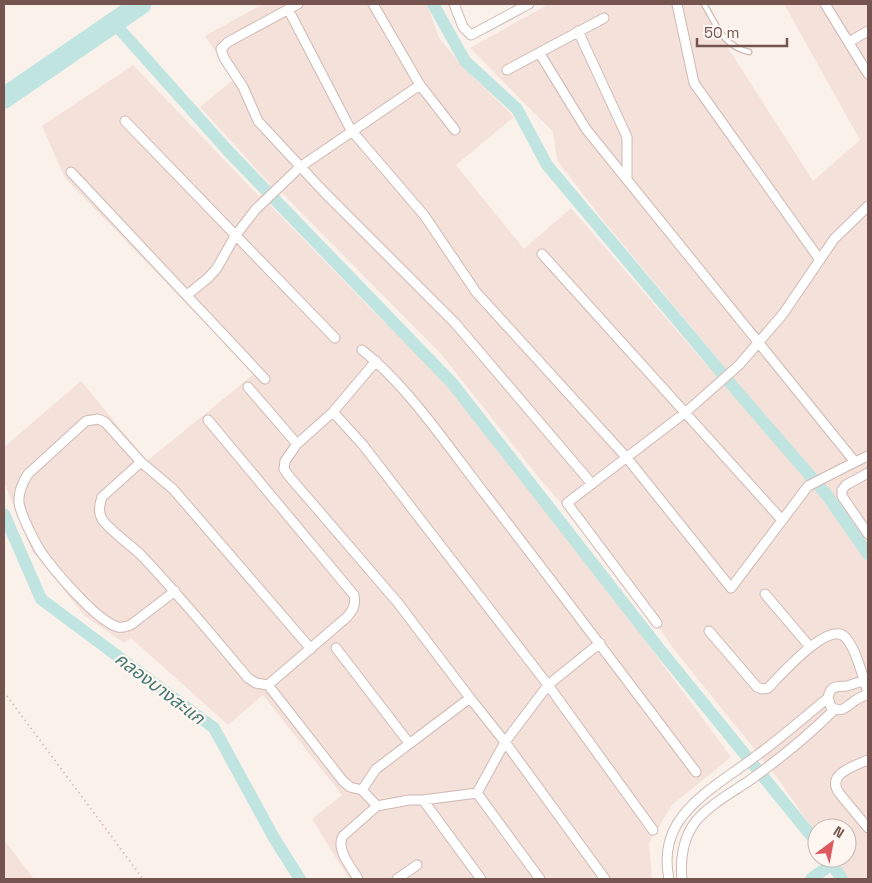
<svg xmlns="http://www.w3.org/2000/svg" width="872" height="883" font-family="'Space Grotesk','Noto Sans Thai',sans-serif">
  <rect width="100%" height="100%" fill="#fbf1eb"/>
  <!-- residential -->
  <path fill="#f3e1da" d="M 263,4 L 427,4 L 439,38 L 465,69 L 514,117 L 456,165 L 524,249 L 571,208 L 709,368 L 718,359 L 606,224 L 557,160 L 553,132 L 470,48 L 549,4 L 700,4 L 813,181 L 860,140 L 784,4 L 868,4 L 868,879 L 848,879 L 833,858 L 847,858 L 847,828 L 817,828 L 817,835 L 776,776 L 673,648 L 648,611 L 597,544 L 540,479 L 442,355 L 282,193 L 270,205 L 375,313 L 440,375 L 636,628 L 731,757 L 672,805 L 649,843 L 652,879 L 349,879 L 312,819 L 342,795 L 263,695 L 228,725 L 131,638 L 124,643 L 85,616 L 32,551 L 4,482 L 4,447 L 81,381 L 147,461 L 254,374 L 65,178 L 42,126 L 133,65 L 259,196 L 271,185 L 200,107 L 234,79 L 205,36 Z
    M 4,840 L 34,879 L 4,879 Z"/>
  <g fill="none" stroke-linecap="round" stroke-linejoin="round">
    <!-- canal -->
    <path stroke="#c0e4e0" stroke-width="12" d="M 433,4 L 465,61 L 517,109 L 547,165 L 736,390 L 826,494 L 868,554
      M 114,23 L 230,153 L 453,384 L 661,651 L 817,843
      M 4,514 L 41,599 L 214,728 L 274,838 L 300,879
      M 828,859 L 842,879
      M 811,879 L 832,864"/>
    <!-- river -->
    <path stroke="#c0e4e0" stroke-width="21" d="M 4,98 L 141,4"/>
    <!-- service casing -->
    <g stroke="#cfb9b3" stroke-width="7">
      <path id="service" d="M 704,4 C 717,26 723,46 749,52"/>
    </g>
    <!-- minor casing -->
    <g stroke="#cfb9b3" stroke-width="11">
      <path id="minor" d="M 298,4 L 228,42 L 221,49 L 224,58 L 243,87 L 258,121 L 324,192 L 455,323 L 592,484
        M 373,4 L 420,85 L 455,130
        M 454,4 L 463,27 L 471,35 L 529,4
        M 677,4 L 694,83 L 820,260
        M 825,4 L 868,74
        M 288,9 L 351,130 L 424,215 L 476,292 L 627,458 L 731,588 L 808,486 L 855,462
        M 578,31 L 627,137 L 627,178
        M 849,42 L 868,31
        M 540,54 L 586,129 L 855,462 L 868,456
        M 507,70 L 604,18
        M 125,121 L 335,338
        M 71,172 L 265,379
        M 542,254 L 781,519
        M 187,295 L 208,278 L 217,268 L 235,236 L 256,209 L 300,167 L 420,85
        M 362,350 C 408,386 449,448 485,494 C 556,586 626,679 696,772
        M 376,361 L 333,412 L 297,444 L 285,461 L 284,469 L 288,475 L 398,603 L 470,698 L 505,742 L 605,879
        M 248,387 L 297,444
        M 333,412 L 363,445 L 548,685 L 653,830
        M 208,420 L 354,595 C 356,605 353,610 347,617 L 268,685
        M 141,462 L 102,497 C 99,505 98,512 102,519 C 108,529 132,546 142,556 C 179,595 213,636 248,678 L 256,683 L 268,685 L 343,781 L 350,787 L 362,790
        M 868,473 L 846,485 L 842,490 L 842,496 L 868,534
        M 175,591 L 132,624 C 127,627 123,628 118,627 C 96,621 52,568 39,549 C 33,538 21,515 19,503 C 18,493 23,482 28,474 L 86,421 L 98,419 L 105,422 L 141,462 L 173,489 L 311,649
        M 765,594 L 810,647
        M 657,623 L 567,503 L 686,412 L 739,365 L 783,314 L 834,239 L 868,206
        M 709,631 L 757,687 L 762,689 L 768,688 C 780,676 830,618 846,638 C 857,651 862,676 868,692
        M 336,648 L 409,743
        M 828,698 L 831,707 C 842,713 845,708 853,702 C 857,699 863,696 868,694
        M 868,760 C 854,766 826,774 839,793 L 868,828
        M 477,793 L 540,879
        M 423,800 L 477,793 L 505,742 L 548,685 L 600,643
        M 377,806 L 362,790 L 376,769 L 470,698
        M 358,879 C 352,868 335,849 343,836 L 377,806 L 409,800 L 423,800 L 481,879
        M 397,879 L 417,865
        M 669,879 C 665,860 667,841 677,824 C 695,795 730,776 756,756 C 781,738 804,717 828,698 C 830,685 837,687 847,686 C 854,684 861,681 868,680
        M 682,879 C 680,860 683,837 696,821 C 711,803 735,791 753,778 C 782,757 810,734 835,709"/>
    </g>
    <!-- path -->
    <path stroke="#d4ada7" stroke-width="2" stroke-dasharray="1 4" stroke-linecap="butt" d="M 4,692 L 143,879"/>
    <!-- service -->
    <use href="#service" stroke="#fff" stroke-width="4.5"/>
    <!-- minor -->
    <use href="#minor" stroke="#fff" stroke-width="9"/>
  </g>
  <g text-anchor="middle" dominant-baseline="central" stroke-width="4.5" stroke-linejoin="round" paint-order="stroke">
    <!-- water labels -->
    <g font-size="18" font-style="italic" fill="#437873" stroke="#fef6f1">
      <text transform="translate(160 688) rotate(37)">คลองบางสะแก</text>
    </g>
  </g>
  <!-- border -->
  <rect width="872" height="883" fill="none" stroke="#75534f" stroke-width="10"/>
  <!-- north arrow -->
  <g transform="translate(832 843) rotate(32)"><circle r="24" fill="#fef6f1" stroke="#c7b5b0"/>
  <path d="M0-4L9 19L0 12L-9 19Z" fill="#dc595e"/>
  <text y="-8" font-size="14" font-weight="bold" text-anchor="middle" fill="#75534f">N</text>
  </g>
  <!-- scale -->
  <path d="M697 38v8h90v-8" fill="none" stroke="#75534f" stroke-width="2.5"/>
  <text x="704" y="38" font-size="15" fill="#75534f" stroke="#fef6f1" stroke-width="4" paint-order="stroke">50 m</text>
</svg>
